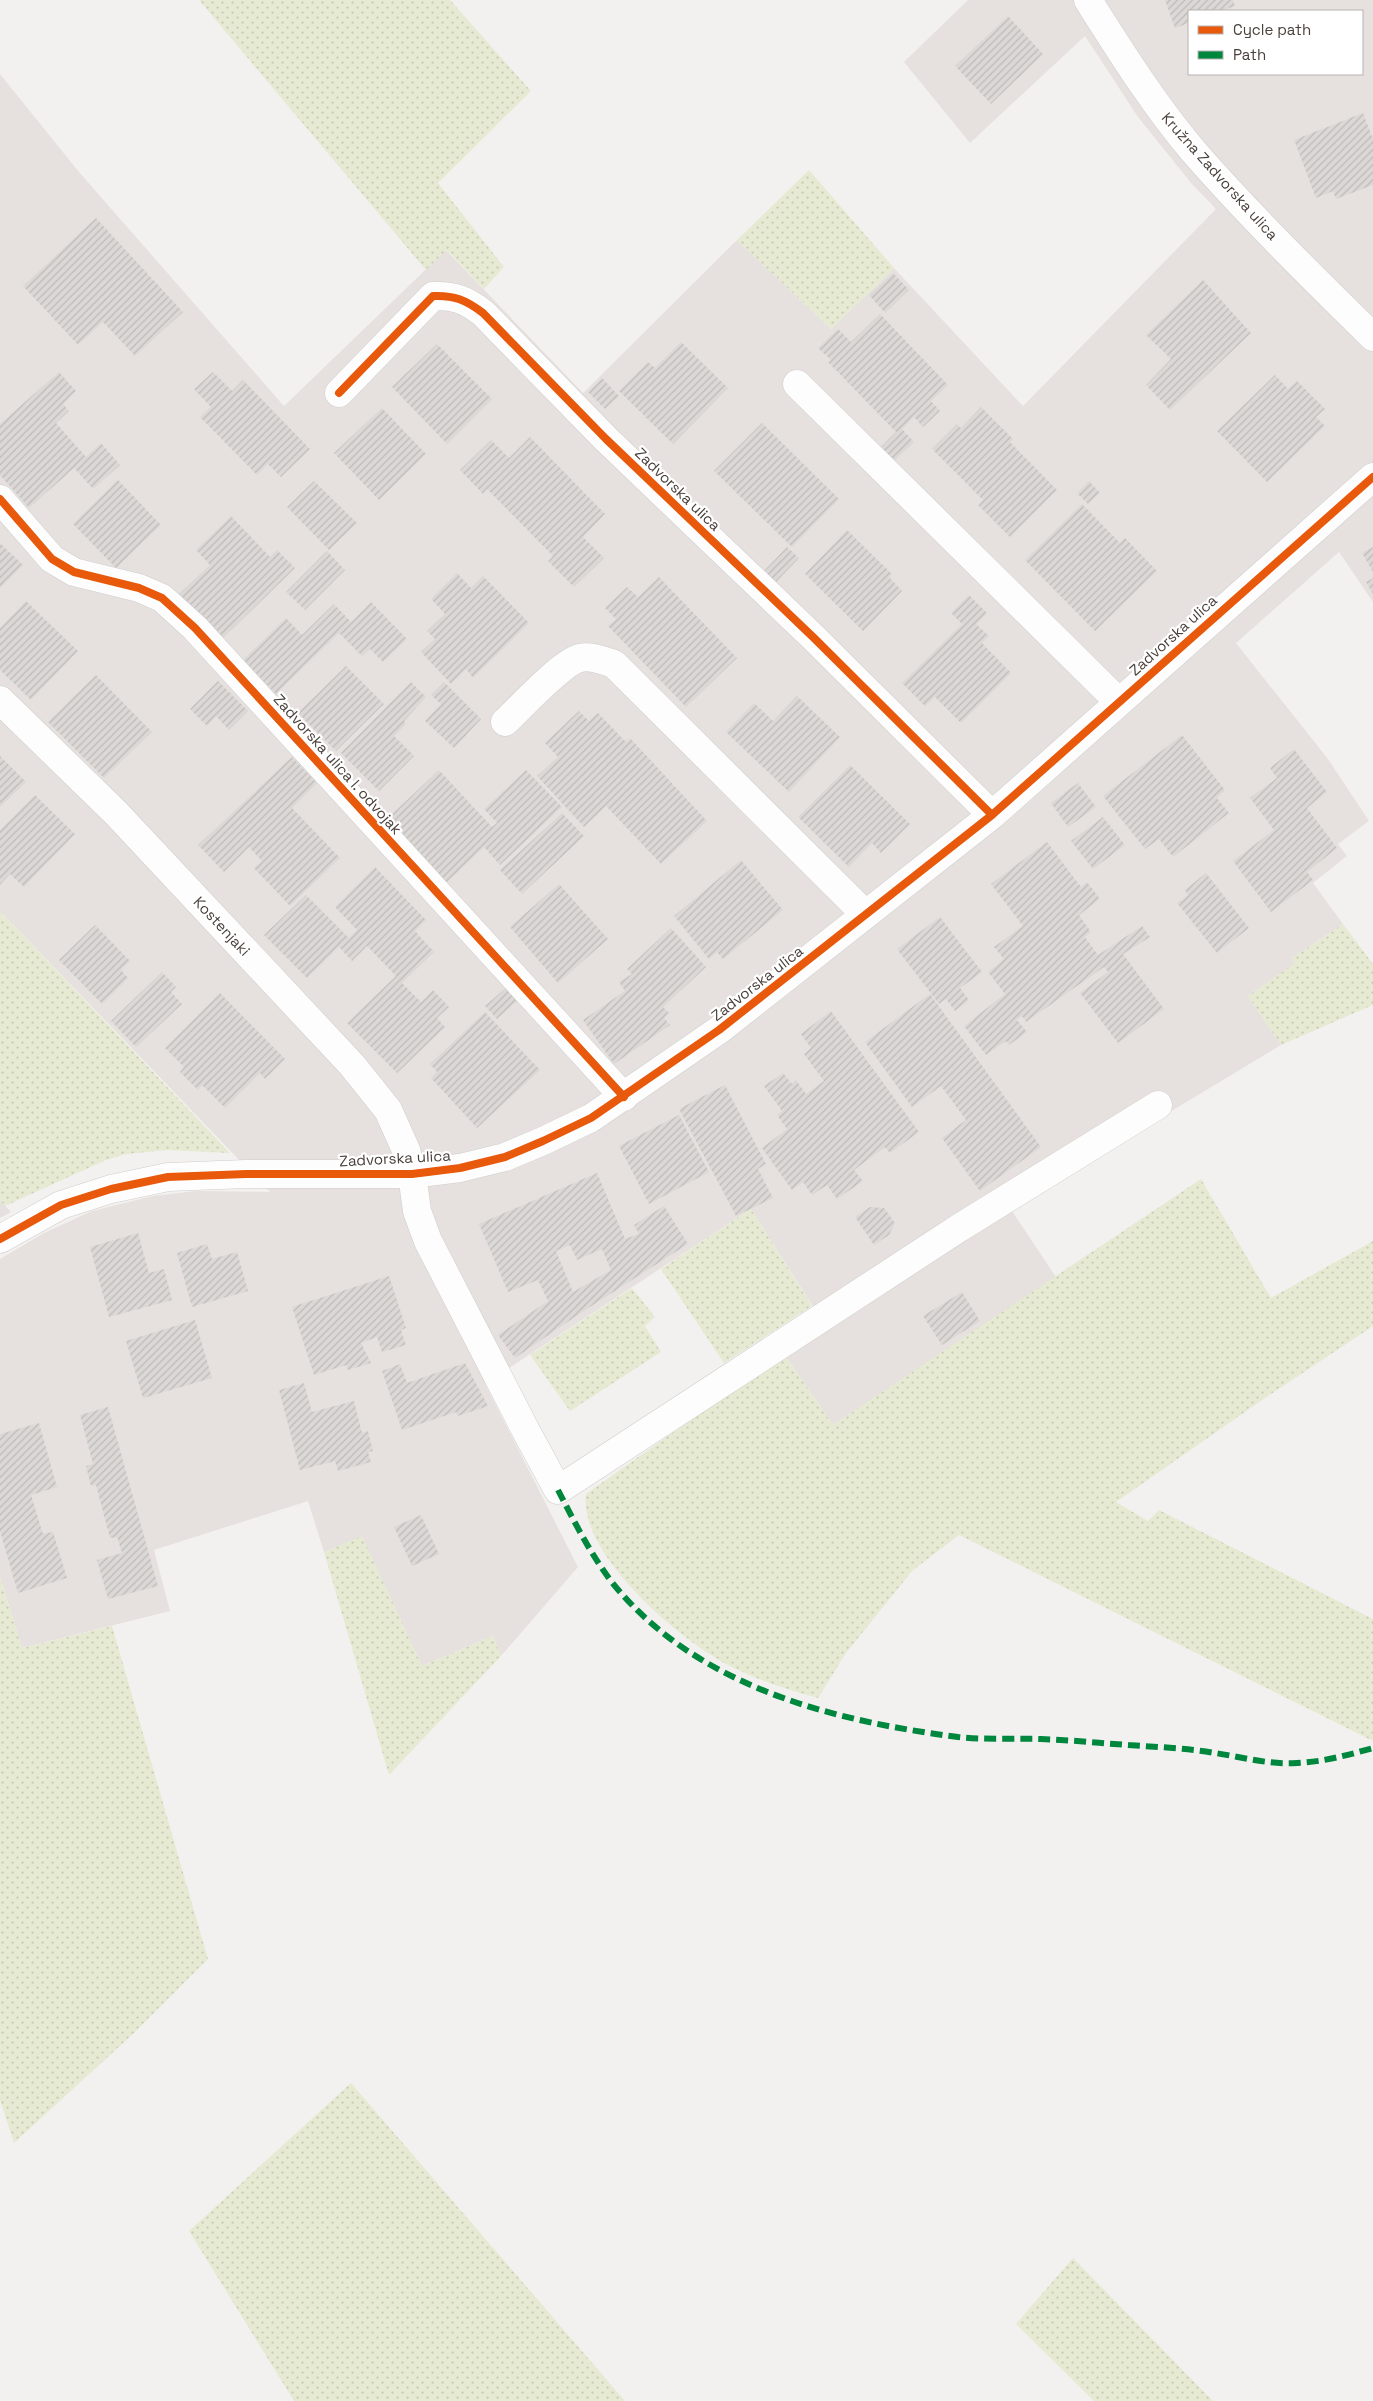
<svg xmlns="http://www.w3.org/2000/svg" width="1373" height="2401" font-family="'Space Grotesk',sans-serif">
  <defs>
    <pattern id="grass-dots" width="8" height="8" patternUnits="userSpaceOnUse" patternTransform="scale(1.25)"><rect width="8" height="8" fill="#e6ead2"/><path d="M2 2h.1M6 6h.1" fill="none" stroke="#c7cab5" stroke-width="1.8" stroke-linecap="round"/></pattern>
    <pattern id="building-hatch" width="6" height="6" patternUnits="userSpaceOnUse" patternTransform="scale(1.25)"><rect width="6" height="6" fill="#dbd8d6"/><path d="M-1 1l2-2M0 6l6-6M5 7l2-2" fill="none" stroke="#bdbab9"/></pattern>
  </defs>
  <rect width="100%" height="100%" fill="#f3f1ef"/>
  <!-- residential -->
  <path fill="#e6e1de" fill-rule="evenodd" d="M 968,0 L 1373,0 L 1373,602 L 1339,552 L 1236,643 L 1328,759 L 1369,821 L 1338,844 L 1347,856 L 1313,883 L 1343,924 L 1292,958 L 1296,963 L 1248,996 L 1281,1045 L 1010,1208 L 1056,1277 L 833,1425 L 784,1354 L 826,1327 L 751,1209 L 485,1384 L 578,1567 L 501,1656 L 493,1636 L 422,1666 L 362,1537 L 324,1552 L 308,1501 L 154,1550 L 170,1611 L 22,1648 L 0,1577 L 0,1259 L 44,1233 L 92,1211 L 153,1196 L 196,1191 L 270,1192 L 0,911 L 0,74 L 79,172 L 284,406 L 446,250 L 583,393 L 737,240 L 831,329 L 894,268 L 1023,406 L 1216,209 L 1191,183 L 1138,117 L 1085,36 L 970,143 L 904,62 ZM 1189,11 L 1362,11 L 1362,74 L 1189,74 Z
    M 0,1200 L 11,1212 L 0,1218 Z"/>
  <!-- grass -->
  <path fill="url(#grass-dots)" d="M 199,0 L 450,0 L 531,91 L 438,183 L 504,267 L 484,289 L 447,250 L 426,270 Z
    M 809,170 L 894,268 L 831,329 L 737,240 Z
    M 0,911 L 230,1153 L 168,1150 L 126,1154 L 106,1160 L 5,1206 L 0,1200 Z
    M 1343,924 L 1373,964 L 1373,1005 L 1281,1045 L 1248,996 L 1295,963 L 1292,958 Z
    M 1201,1179 L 1271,1298 L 1373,1241 L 1373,1326 L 1265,1398 L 1116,1502 L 1148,1521 L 1159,1510 L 1373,1619 L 1373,1741 L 959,1535 L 912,1571 L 846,1653 L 818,1698 C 788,1690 760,1681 732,1667 C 683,1643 578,1555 586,1494 L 784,1354 L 833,1425 Z
    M 751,1209 L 812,1306 L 724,1363 L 661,1269 Z
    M 632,1288 L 655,1317 L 645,1326 L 661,1352 L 570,1411 L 530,1355 Z
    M 362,1536 L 422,1666 L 493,1636 L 501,1656 L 389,1775 L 324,1552 Z
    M 0,1577 L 22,1648 L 112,1626 L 208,1959 L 134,2033 L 14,2143 L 0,2100 Z
    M 351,2083 L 625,2401 L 294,2401 L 189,2231 Z
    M 1073,2258 L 1213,2401 L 1094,2401 L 1016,2324 Z"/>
  <!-- building -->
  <path fill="url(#building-hatch)" fill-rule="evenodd" d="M 1165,0 L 1233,0 L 1235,6 L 1221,11 L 1189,11 L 1189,23 L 1175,28 Z
    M 1008,16 L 1043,54 L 991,104 L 955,66 Z
    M 1363,113 L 1373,139 L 1373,185 L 1336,199 L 1333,191 L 1316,198 L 1294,140 Z
    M 96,218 L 183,312 L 135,356 L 103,322 L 78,345 L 23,286 Z
    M 893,273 L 909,290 L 885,313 L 869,295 Z
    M 1203,280 L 1251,333 L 1170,410 L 1146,385 L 1171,359 L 1146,335 Z
    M 880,314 L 948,385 L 931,401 L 940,411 L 923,427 L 914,417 L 902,429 L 914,442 L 893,462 L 880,448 L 896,432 L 828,362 L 831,360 L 818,348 L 838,329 L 851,342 Z
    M 681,342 L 728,388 L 673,444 L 619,391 L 648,362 L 655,368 Z
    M 437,344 L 492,399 L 447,444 L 392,387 Z
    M 59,372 L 76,391 L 63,404 L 69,411 L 56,423 L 86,457 L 101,443 L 120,465 L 93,489 L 74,468 L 29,508 L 0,475 L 0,424 Z
    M 213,372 L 232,391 L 243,380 L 310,449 L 281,477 L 268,464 L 257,475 L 200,417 L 211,407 L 194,389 Z
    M 1275,375 L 1288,389 L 1297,381 L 1325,409 L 1316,417 L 1325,426 L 1267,482 L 1217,431 Z
    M 602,378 L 619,396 L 605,409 L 588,392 Z
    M 981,407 L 1013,439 L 1010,442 L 1057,490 L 1010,537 L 978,505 L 983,500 L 932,449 L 957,424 L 961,428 Z
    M 382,408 L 426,454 L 379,500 L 334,453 Z
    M 762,423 L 839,499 L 792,547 L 714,471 Z
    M 530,437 L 605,514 L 583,537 L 604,558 L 574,587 L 548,561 L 553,556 L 487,489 L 483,494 L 460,470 L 491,440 L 509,458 Z
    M 118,480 L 161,525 L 116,568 L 73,524 Z
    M 314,481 L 357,523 L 329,550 L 287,507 Z
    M 1089,481 L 1100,493 L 1088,504 L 1077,493 Z
    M 1082,504 L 1120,543 L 1125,538 L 1157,571 L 1095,631 L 1025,560 Z
    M 231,516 L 270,557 L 277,550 L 295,568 L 222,639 L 178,595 L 210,565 L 196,550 Z
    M 847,530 L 892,574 L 889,577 L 902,591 L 863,631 L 805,574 Z
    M 0,543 L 23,565 L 0,588 Z
    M 787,547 L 799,558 L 776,582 L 764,571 Z
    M 1373,547 L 1373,572 L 1362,553 Z
    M 327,551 L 345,570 L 305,610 L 286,592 Z
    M 457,573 L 471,588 L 483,576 L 529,623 L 473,678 L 466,669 L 451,684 L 421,652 L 435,639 L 427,631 L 445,614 L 431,599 Z
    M 659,577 L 737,658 L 686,707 L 608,626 L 616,619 L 605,608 L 627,587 L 638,597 Z
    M 1373,578 L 1373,594 L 1366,582 Z
    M 969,595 L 987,613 L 976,624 L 989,636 L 982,643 L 1011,673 L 961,723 L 935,697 L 925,706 L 902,683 L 962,624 L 951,613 Z
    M 26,601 L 78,651 L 31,700 L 0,670 L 0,628 Z
    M 371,602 L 407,639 L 383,662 L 370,649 L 362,656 L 339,633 L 276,694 L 243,660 L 286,618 L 302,635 L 334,604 L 351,622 Z
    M 346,666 L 384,704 L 336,751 L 298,713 Z
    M 96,675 L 152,732 L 104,778 L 48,722 Z
    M 218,681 L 248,711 L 229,730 L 216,716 L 207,726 L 190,709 Z
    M 411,682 L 426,697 L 404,721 L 406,724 L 394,736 L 414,756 L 379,791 L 341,753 Z
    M 444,682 L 481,719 L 454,748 L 425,721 L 441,704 L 431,695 Z
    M 797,696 L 840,737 L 789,792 L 726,732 L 754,703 L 773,721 Z
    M 579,711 L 589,721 L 598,713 L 626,742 L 630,738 L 707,821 L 661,864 L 606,806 L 584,827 L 537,776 L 558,757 L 545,743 Z
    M 1182,735 L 1225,790 L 1217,798 L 1229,813 L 1173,857 L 1159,839 L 1145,849 L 1103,796 Z
    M 1294,749 L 1327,792 L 1307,808 L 1337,848 L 1307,872 L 1313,880 L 1271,912 L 1233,861 L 1274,830 L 1250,798 L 1277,778 L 1270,768 Z
    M 0,756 L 26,782 L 0,807 Z
    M 292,757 L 317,783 L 292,808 L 340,858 L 290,906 L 254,868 L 262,861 L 249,847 L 224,872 L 198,845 Z
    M 850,765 L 910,824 L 881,853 L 872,843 L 849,867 L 798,817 Z
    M 439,770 L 492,827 L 497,823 L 484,809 L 526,770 L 562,807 L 500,865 L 484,847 L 446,883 L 386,820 Z
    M 1078,783 L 1096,807 L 1068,827 L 1051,803 Z
    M 35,795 L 75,834 L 24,887 L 10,874 L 0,885 L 0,830 Z
    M 562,813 L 584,836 L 522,894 L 500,870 Z
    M 1103,817 L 1125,845 L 1093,869 L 1071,841 Z
    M 1047,842 L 1081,887 L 1087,882 L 1100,899 L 1079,915 L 1091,932 L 1085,937 L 1098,955 L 1142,926 L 1150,937 L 1123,954 L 1164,1009 L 1118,1043 L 1080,993 L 1108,972 L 1104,967 L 1026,1022 L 1022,1016 L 1017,1020 L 1027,1032 L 1009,1045 L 1006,1041 L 986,1055 L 964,1026 L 1005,994 L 988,972 L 1004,959 L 994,947 L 1023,926 L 991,884 Z
    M 741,860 L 783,910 L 723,959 L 717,952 L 709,959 L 674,916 Z
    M 375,867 L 426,920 L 415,931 L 434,952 L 402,983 L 421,1002 L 433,990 L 449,1007 L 437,1018 L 445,1027 L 397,1073 L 347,1023 L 396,976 L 367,946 L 352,961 L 339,947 L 307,978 L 264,935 L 306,895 L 349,938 L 357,930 L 335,907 Z
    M 1206,873 L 1249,928 L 1217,953 L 1177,903 L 1188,895 L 1185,890 Z
    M 559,884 L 608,939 L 558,983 L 510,927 Z
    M 940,917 L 982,972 L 960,988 L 969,1000 L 955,1011 L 946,999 L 939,1004 L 897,949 Z
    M 95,925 L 130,961 L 121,970 L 128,978 L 102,1004 L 59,960 Z
    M 671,928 L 706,967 L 663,1007 L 669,1013 L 664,1018 L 670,1025 L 614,1064 L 583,1020 L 625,991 L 619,982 L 632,974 L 627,969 Z
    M 162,972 L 176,987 L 171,992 L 182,1004 L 136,1047 L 111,1021 Z
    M 506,988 L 518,1000 L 497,1019 L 485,1006 Z
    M 220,993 L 285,1059 L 265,1079 L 260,1073 L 225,1108 L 202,1085 L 198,1090 L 180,1072 L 184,1067 L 165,1048 Z
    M 930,994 L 1041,1147 L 980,1191 L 942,1138 L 966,1120 L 941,1086 L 912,1107 L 865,1042 Z
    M 831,1011 L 919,1132 L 890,1153 L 885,1147 L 854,1170 L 863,1181 L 837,1199 L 827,1185 L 812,1195 L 803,1182 L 792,1190 L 762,1148 L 787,1129 L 777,1115 L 782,1111 L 764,1086 L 783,1073 L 792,1084 L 796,1080 L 806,1094 L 824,1081 L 804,1054 L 811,1048 L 801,1034 Z
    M 485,1012 L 540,1070 L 477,1128 L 431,1078 L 437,1072 L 430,1064 Z
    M 725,1085 L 766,1164 L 758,1169 L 773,1198 L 736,1216 L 679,1109 Z
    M 679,1115 L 709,1172 L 649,1204 L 619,1146 Z
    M 597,1173 L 625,1239 L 639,1234 L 634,1225 L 664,1206 L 688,1244 L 582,1312 L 515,1358 L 498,1335 L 548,1301 L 538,1280 L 508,1292 L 479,1224 ZM 570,1245 L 577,1260 L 602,1249 L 611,1270 L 573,1292 L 556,1251 Z
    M 870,1207 L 884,1208 L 895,1223 L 889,1235 L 874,1245 L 855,1217 Z
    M 138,1233 L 149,1273 L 164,1269 L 172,1300 L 109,1317 L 90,1247 Z
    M 207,1244 L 212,1259 L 237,1252 L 248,1291 L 192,1307 L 177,1253 Z
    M 389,1276 L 406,1328 L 401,1330 L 406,1345 L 382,1352 L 377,1337 L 361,1343 L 371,1363 L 348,1370 L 346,1365 L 314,1375 L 292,1307 Z
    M 962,1292 L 980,1321 L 942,1345 L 923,1316 Z
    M 195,1320 L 212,1378 L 143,1398 L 126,1341 Z
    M 465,1363 L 488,1406 L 458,1416 L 456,1412 L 402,1430 L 382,1371 L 400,1364 L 407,1383 Z
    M 304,1383 L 312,1412 L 354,1401 L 362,1433 L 368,1431 L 373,1451 L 368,1452 L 371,1462 L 338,1471 L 335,1461 L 300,1470 L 279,1390 Z
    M 108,1407 L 158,1586 L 108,1599 L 97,1560 L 122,1553 L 117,1537 L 110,1538 L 96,1485 L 91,1486 L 86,1466 L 93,1464 L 80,1415 Z
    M 39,1423 L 57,1487 L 31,1495 L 43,1534 L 53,1532 L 67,1578 L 18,1593 L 0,1531 L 0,1434 Z
    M 421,1515 L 439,1554 L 412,1566 L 394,1527 Z"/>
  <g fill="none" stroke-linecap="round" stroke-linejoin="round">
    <!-- minor casing -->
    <g stroke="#d0cdcb" stroke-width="29">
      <path id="minor" d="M 1088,0 C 1121,52 1154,105 1194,152 C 1250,216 1312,277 1373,337
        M 797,384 L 1119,702
        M 339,393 L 433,296 C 454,295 466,300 483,313 L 606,439 L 814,638 L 992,815
        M 0,499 L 52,559 L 74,572 L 139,588 L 162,598 L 195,628 L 624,1097
        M 0,700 L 116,813 L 352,1065 L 388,1110 L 406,1150 L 412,1174 L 417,1211 L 428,1241 L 526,1431 L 558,1490 L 959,1228 L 1158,1105
        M 505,722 C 520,708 562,662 580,658 C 591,655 604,661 614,664 L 865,914
        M 0,1239 L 61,1205 L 111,1189 L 168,1177 L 246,1174 L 412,1174 L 460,1168 L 505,1157 L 543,1141 L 591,1118 L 719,1030 L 992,815 L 1373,477"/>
    </g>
    <!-- minor -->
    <use href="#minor" stroke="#fdfdfd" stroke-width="28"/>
    <!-- quiet -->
    <path stroke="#00873e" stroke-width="6" stroke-dasharray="12 6" stroke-linecap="butt" d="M 558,1490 C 574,1521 590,1553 611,1581 C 694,1686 832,1721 958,1737 C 985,1740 1014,1738 1041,1739 C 1070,1740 1099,1743 1128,1745 C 1157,1747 1187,1748 1215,1753 C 1242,1757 1269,1765 1297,1763 C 1323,1762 1348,1755 1373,1748"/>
    <!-- cycleway casing -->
    <g stroke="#fff" stroke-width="11">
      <path id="cycleway" d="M 339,393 L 433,296 C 454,295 466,300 483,313 L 606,439 L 814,638 L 992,815
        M 0,499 L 52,559 L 74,572 L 139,588 L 162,598 L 195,628 L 624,1097
        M 0,1239 L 61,1205 L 111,1189 L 168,1177 L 246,1174 L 412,1174 L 460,1168 L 505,1157 L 543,1141 L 591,1118 L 719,1030 L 992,815 L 1373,477"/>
    </g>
    <!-- cycleway -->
    <use href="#cycleway" stroke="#e8590c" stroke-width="8"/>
  </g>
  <g text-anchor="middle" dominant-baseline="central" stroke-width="4.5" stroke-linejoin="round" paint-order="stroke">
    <!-- street labels -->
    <g font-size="15" fill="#49403b" stroke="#fff">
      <text transform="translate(1220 176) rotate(48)">Kružna Zadvorska ulica</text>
      <text transform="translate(678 489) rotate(44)">Zadvorska ulica</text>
      <text transform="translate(1173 635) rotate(-42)">Zadvorska ulica</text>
      <text transform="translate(338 764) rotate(48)">Zadvorska ulica I. odvojak</text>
      <text transform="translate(222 926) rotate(47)">Kostenjaki</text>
      <text transform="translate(757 983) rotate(-38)">Zadvorska ulica</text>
      <text transform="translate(395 1158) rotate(-3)">Zadvorska ulica</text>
    </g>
  </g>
  <!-- legend -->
  <rect x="1188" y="10" width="175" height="65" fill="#ffffff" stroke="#b6b3b1"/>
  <rect x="1198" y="26" width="25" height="8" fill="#e8590c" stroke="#b6b3b1"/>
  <text x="1233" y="35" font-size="15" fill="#49403b">Cycle path</text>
  <rect x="1198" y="51" width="25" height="8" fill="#00873e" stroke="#b6b3b1"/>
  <text x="1233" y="60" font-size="15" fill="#49403b">Path</text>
</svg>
